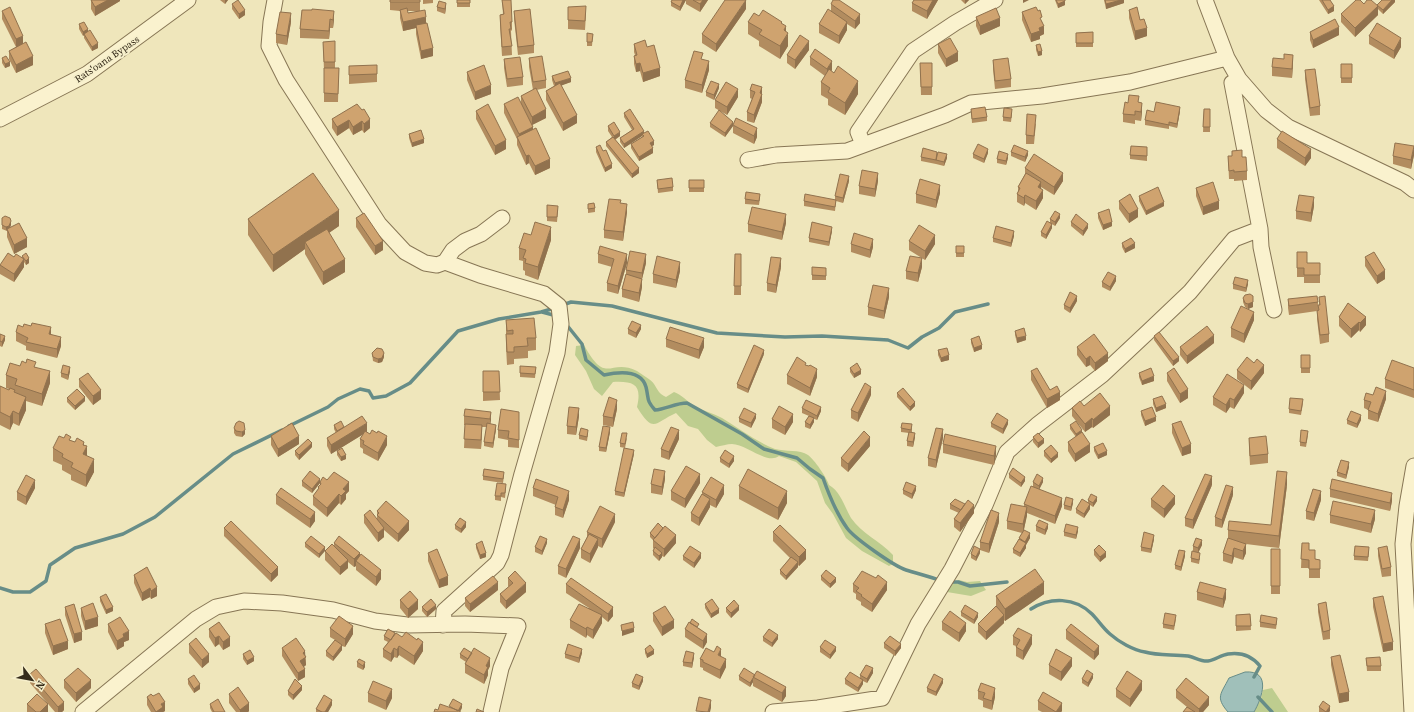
<svg xmlns="http://www.w3.org/2000/svg" width="1414" height="712" font-family="'Source Serif 4',serif">
  <rect width="100%" height="100%" fill="#efe6bb"/>
  <!-- green -->
  <path fill="#becd8f" d="M 584,345 C 607,387 609,357 637,371 C 641,374 652,380 654,384 C 658,390 659,394 666,397 L 674,392 C 682,395 687,401 694,406 C 703,411 713,413 722,418 C 740,429 755,441 775,449 C 785,452 800,449 808,455 C 814,459 827,478 829,485 C 841,492 844,506 851,518 C 862,534 880,541 893,555 L 893,564 L 889,566 L 862,551 L 846,538 L 833,514 L 825,503 L 817,481 L 796,462 L 779,456 C 767,465 746,444 732,444 C 727,444 721,446 716,447 L 707,440 L 698,429 L 688,426 L 676,413 C 655,422 654,435 637,407 C 642,385 635,381 613,382 L 602,396 L 594,389 L 586,371 L 575,355 L 576,346 Z
    M 959,580 L 967,582 L 980,581 L 986,590 L 971,596 L 947,592 L 952,583 Z
    M 1272,688 L 1288,712 L 1254,712 L 1261,699 L 1263,690 Z"/>
  <!-- water -->
  <path fill="#a0c0ba" stroke="#678d88" d="M 1245,672 C 1272,670 1262,698 1254,712 L 1228,712 C 1215,697 1221,694 1229,678 Z"/>
  <g fill="none" stroke-linecap="round" stroke-linejoin="round">
    <!-- stream -->
    <path stroke="#678d88" stroke-width="3.5" d="M 563,305 L 571,302 L 612,306 L 717,333 L 785,337 L 822,336 L 888,340 L 908,348 L 922,337 L 939,328 L 955,312 L 988,304
      M 542,312 L 557,316
      M 566,324 L 582,344 L 586,360 L 604,375 C 618,372 641,369 646,387 C 649,399 646,400 655,410 C 666,409 676,403 687,403 L 742,434 L 764,449 L 797,458 L 810,469 L 823,478 C 829,495 836,513 847,528 C 854,538 894,566 906,570 C 918,574 930,576 941,581
      M 289,426 L 328,407 L 338,399 L 360,389 L 369,391 L 373,398 L 386,396 L 410,383 L 458,331 L 499,319 L 541,312 L 555,308
      M 949,582 L 958,582 L 970,586 L 1007,582
      M 0,588 L 13,592 L 30,592 L 46,581 L 50,565 L 75,548 L 123,534 L 155,517 L 233,454 L 282,430
      M 1031,609 C 1050,597 1075,597 1092,614 C 1098,620 1103,628 1110,634 C 1119,642 1133,650 1145,652 C 1158,656 1174,654 1188,656 C 1194,657 1202,662 1208,661 C 1215,660 1221,655 1228,654 C 1241,652 1252,656 1260,666 L 1254,677
      M 1258,697 L 1272,712"/>
    <!-- minor casing -->
    <g stroke="#877655" stroke-width="17">
      <path id="minor" d="M 275,0 L 271,22 L 269,46 L 286,80 L 379,224 L 405,252 L 425,263 L 437,265 L 445,262 L 453,250 L 465,241 L 481,234 L 502,218
        M 1205,0 L 1227,58 L 1239,79 L 1266,110 L 1288,127 L 1405,183 L 1414,190
        M 1239,79 L 1232,83 L 1260,229 L 1261,247 L 1274,310
        M 0,119 L 87,74 L 188,0
        M 863,144 L 858,132 L 913,51 L 955,23 L 995,0
        M 748,160 L 776,155 L 847,151 L 945,115 L 971,103 L 1042,96 L 1130,82 L 1227,58
        M 443,625 L 444,611 L 497,563 L 501,555 L 522,474 L 557,353 L 561,324 L 559,306 L 544,294 L 480,275 L 445,262
        M 83,712 L 196,619 L 216,607 L 244,601 L 282,603 L 333,610 L 375,621 L 407,625 L 465,624 L 518,626 L 501,668 L 491,712
        M 773,712 L 818,708 L 882,698 L 918,624 L 952,569 L 985,505 L 1007,452 L 1037,425 L 1102,375 L 1150,330 L 1190,292 L 1234,239 L 1260,229
        M 1412,712 L 1403,544 L 1407,506 L 1414,466"/>
    </g>
    <!-- minor -->
    <use href="#minor" stroke="#faf2ce" stroke-width="15"/>
  </g>
  <!-- wall -->
  <path fill="#b28c5f" fill-rule="evenodd" d="M 91,0 L 120,0 L 120,1 L 95,16 L 91,9 Z
    M 220,0 L 228,0 L 225,4 Z
    M 420,0 L 420,11 L 426,23 L 433,56 L 421,59 L 416,34 L 416,28 L 403,31 L 400,18 L 400,11 L 390,10 L 390,2 ZM 407,11 L 419,11 L 408,13 Z
    M 423,0 L 433,0 L 433,3 L 423,4 Z
    M 457,0 L 470,0 L 470,7 L 457,7 Z
    M 502,0 L 512,22 L 512,30 L 511,31 L 512,55 L 502,56 L 500,23 L 500,15 L 503,14 Z
    M 672,0 L 686,0 L 680,11 L 671,6 L 671,2 Z
    M 686,0 L 708,0 L 700,12 L 686,4 Z
    M 914,0 L 938,0 L 927,19 L 912,11 L 912,3 Z
    M 961,0 L 969,0 L 965,4 Z
    M 1055,0 L 1065,0 L 1065,5 L 1058,8 Z
    M 1104,0 L 1124,0 L 1124,3 L 1106,9 Z
    M 1319,0 L 1330,0 L 1334,11 L 1328,14 Z
    M 1381,0 L 1395,0 L 1395,2 L 1383,14 L 1378,9 L 1378,15 L 1355,37 L 1341,22 L 1341,14 L 1364,4 L 1377,6 L 1377,5 L 1381,1 Z
    M 232,4 L 245,15 L 239,19 L 232,9 Z
    M 831,4 L 860,23 L 855,29 L 847,24 L 847,30 L 839,44 L 819,33 L 819,24 L 831,11 Z
    M 437,7 L 446,7 L 445,14 L 437,11 Z
    M 746,9 L 716,52 L 702,43 L 702,34 Z
    M 302,10 L 334,19 L 333,28 L 330,28 L 329,39 L 300,38 L 300,29 Z
    M 1129,10 L 1140,20 L 1147,36 L 1135,40 L 1129,18 Z
    M 2,11 L 23,44 L 33,65 L 16,73 L 9,59 L 9,51 L 16,47 L 2,19 Z
    M 514,11 L 534,45 L 534,53 L 518,55 L 514,19 Z
    M 1022,12 L 1042,21 L 1044,34 L 1040,36 L 1040,39 L 1031,42 L 1022,20 Z
    M 586,14 L 585,30 L 568,29 L 568,20 Z
    M 759,16 L 782,24 L 786,32 L 788,46 L 780,59 L 759,46 L 759,41 L 748,34 L 748,22 Z
    M 976,17 L 1000,26 L 980,35 L 976,26 Z
    M 291,22 L 287,45 L 276,43 L 276,34 Z
    M 79,24 L 98,48 L 92,51 L 84,38 L 84,35 L 83,36 L 79,29 Z
    M 1093,32 L 1093,47 L 1076,47 L 1076,33 Z
    M 1310,32 L 1339,35 L 1313,48 L 1310,40 Z
    M 593,34 L 592,46 L 587,46 L 587,42 Z
    M 1369,36 L 1401,47 L 1394,59 L 1369,44 Z
    M 323,42 L 335,62 L 335,68 L 339,68 L 338,102 L 324,102 L 324,71 Z
    M 634,44 L 647,47 L 660,76 L 643,82 L 640,71 L 636,72 L 634,64 L 634,56 L 635,55 L 634,52 Z
    M 938,44 L 958,61 L 946,67 L 938,53 Z
    M 1036,45 L 1042,55 L 1038,56 L 1036,50 Z
    M 809,50 L 795,69 L 787,63 L 787,55 Z
    M 810,57 L 832,70 L 831,71 L 858,94 L 845,115 L 828,105 L 828,99 L 821,95 L 821,82 L 825,76 L 810,65 Z
    M 2,58 L 10,66 L 5,68 L 2,63 Z
    M 529,58 L 546,80 L 546,88 L 536,90 L 546,118 L 532,125 L 533,130 L 550,168 L 535,175 L 529,163 L 526,165 L 517,145 L 517,139 L 504,113 L 504,104 L 521,104 L 521,96 L 533,90 L 529,67 Z
    M 504,59 L 523,77 L 523,85 L 507,87 L 504,68 Z
    M 1284,59 L 1293,63 L 1292,78 L 1272,76 L 1272,67 Z
    M 703,60 L 709,70 L 702,93 L 685,88 L 685,80 Z
    M 993,60 L 1011,79 L 1011,87 L 995,89 L 993,69 Z
    M 920,63 L 932,63 L 932,95 L 921,95 Z
    M 1341,64 L 1352,64 L 1352,83 L 1341,83 Z
    M 349,66 L 377,74 L 377,82 L 349,84 Z
    M 1305,70 L 1320,106 L 1320,115 L 1310,116 L 1305,79 Z
    M 467,72 L 491,94 L 475,100 L 467,80 Z
    M 552,76 L 571,82 L 561,85 L 577,123 L 563,131 L 546,100 L 546,91 L 554,86 L 552,80 Z
    M 762,87 L 762,102 L 754,123 L 747,121 L 747,112 L 752,99 L 750,98 L 750,90 Z
    M 719,88 L 714,100 L 706,96 L 706,92 Z
    M 738,97 L 727,115 L 715,108 L 715,100 Z
    M 1139,102 L 1142,111 L 1141,121 L 1135,120 L 1135,124 L 1123,122 L 1123,114 L 1128,103 Z
    M 971,109 L 987,117 L 987,121 L 972,123 Z
    M 1204,109 L 1210,109 L 1210,132 L 1203,132 Z
    M 362,110 L 370,128 L 364,133 L 362,130 L 353,135 L 349,128 L 337,136 L 332,128 L 332,119 Z
    M 476,111 L 506,149 L 495,155 L 476,119 Z
    M 1180,111 L 1177,128 L 1169,126 L 1169,129 L 1145,125 L 1145,120 L 1154,112 Z
    M 624,113 L 644,133 L 654,145 L 652,146 L 653,153 L 639,161 L 631,148 L 631,144 L 642,137 L 642,136 L 624,148 L 620,142 L 620,138 L 632,130 L 624,117 Z
    M 1012,114 L 1011,122 L 1003,121 L 1003,117 Z
    M 710,123 L 733,125 L 757,137 L 754,144 L 733,133 L 733,126 L 725,137 L 710,127 Z
    M 1036,123 L 1034,144 L 1026,144 L 1026,135 Z
    M 608,126 L 620,136 L 615,140 L 639,173 L 632,178 L 606,146 L 606,142 L 612,137 L 608,131 Z
    M 409,134 L 424,143 L 412,147 L 409,138 Z
    M 1277,139 L 1311,158 L 1305,166 L 1277,148 Z
    M 596,147 L 603,151 L 612,168 L 605,172 L 596,152 Z
    M 1147,147 L 1147,161 L 1130,159 L 1130,155 Z
    M 1232,151 L 1242,157 L 1247,171 L 1247,180 L 1234,181 L 1234,179 L 1229,179 L 1228,156 L 1232,156 Z
    M 1011,152 L 1028,155 L 1025,162 L 1011,156 Z
    M 988,153 L 984,163 L 973,158 L 973,154 Z
    M 1414,155 L 1411,169 L 1393,164 L 1393,156 Z
    M 937,156 L 947,158 L 944,166 L 936,164 L 936,161 L 936,164 L 921,161 L 921,157 Z
    M 1008,158 L 1006,165 L 997,163 L 997,159 Z
    M 1025,168 L 1063,181 L 1054,195 L 1041,187 L 1043,198 L 1036,210 L 1025,203 L 1024,206 L 1017,202 L 1017,194 L 1018,192 L 1018,187 L 1025,174 Z
    M 657,180 L 673,187 L 673,191 L 658,193 Z
    M 689,180 L 704,180 L 704,192 L 689,192 Z
    M 849,181 L 843,203 L 836,201 L 835,211 L 804,206 L 804,201 L 835,200 L 835,196 Z
    M 878,181 L 875,197 L 859,194 L 859,186 Z
    M 1196,188 L 1219,209 L 1203,215 L 1196,196 Z
    M 940,193 L 936,208 L 916,203 L 916,194 Z
    M 1139,196 L 1164,206 L 1146,215 L 1139,201 Z
    M 760,198 L 759,205 L 745,204 L 745,199 Z
    M 1119,201 L 1138,217 L 1129,223 L 1119,209 Z
    M 621,203 L 627,212 L 623,241 L 604,238 L 604,230 Z
    M 588,204 L 595,208 L 595,212 L 588,213 Z
    M 547,205 L 558,210 L 557,222 L 547,221 Z
    M 1314,206 L 1311,222 L 1296,219 L 1296,211 Z
    M 1098,213 L 1112,226 L 1103,230 L 1098,218 Z
    M 2,218 L 11,225 L 10,227 L 27,247 L 14,254 L 7,237 L 7,231 L 2,229 Z
    M 356,218 L 383,250 L 375,255 L 356,227 Z
    M 1060,218 L 1055,226 L 1052,224 L 1052,228 L 1046,239 L 1041,236 L 1041,232 L 1050,222 L 1050,219 Z
    M 248,219 L 339,226 L 329,233 L 345,272 L 323,285 L 305,254 L 305,249 L 273,272 L 248,235 Z
    M 1071,222 L 1088,228 L 1083,236 L 1071,226 Z
    M 786,223 L 782,240 L 748,232 L 748,224 Z
    M 832,231 L 829,246 L 809,242 L 809,238 Z
    M 1014,236 L 1011,247 L 993,242 L 993,238 Z
    M 551,240 L 538,280 L 525,275 L 525,271 L 523,270 L 523,261 L 519,260 L 519,248 Z
    M 909,241 L 935,244 L 925,260 L 909,250 Z
    M 1122,243 L 1135,248 L 1125,253 L 1122,247 Z
    M 851,244 L 873,247 L 870,258 L 851,252 Z
    M 956,246 L 964,246 L 964,257 L 956,257 Z
    M 1297,252 L 1307,263 L 1320,263 L 1320,283 L 1304,283 L 1304,277 L 1297,277 Z
    M 598,254 L 627,263 L 618,294 L 607,291 L 607,283 L 612,267 L 598,263 Z
    M 735,254 L 741,254 L 741,295 L 734,295 Z
    M 22,256 L 29,263 L 26,265 L 24,262 L 24,267 L 14,282 L 0,274 L 0,265 L 14,257 L 22,258 Z
    M 1365,257 L 1385,279 L 1377,284 L 1365,266 Z
    M 646,263 L 642,279 L 642,287 L 639,302 L 622,297 L 622,289 L 626,274 L 626,270 Z
    M 781,267 L 776,293 L 767,291 L 767,283 Z
    M 812,267 L 826,268 L 826,280 L 812,280 Z
    M 922,267 L 918,282 L 906,279 L 906,271 Z
    M 680,271 L 676,288 L 653,283 L 653,274 Z
    M 1116,281 L 1110,291 L 1102,287 L 1102,282 Z
    M 1233,284 L 1248,284 L 1246,292 L 1233,289 Z
    M 889,297 L 884,319 L 868,315 L 868,307 Z
    M 1319,297 L 1329,334 L 1329,342 L 1320,344 L 1317,319 L 1317,311 L 1289,315 L 1288,308 L 1288,299 L 1318,302 L 1318,305 L 1319,305 Z
    M 1243,298 L 1253,307 L 1248,309 L 1245,307 L 1243,302 Z
    M 1077,301 L 1070,313 L 1064,309 L 1064,305 Z
    M 1348,303 L 1366,325 L 1360,332 L 1359,330 L 1351,338 L 1339,326 L 1339,317 Z
    M 506,320 L 536,338 L 536,350 L 528,351 L 528,358 L 514,359 L 514,364 L 507,365 L 506,347 Z
    M 1254,320 L 1244,343 L 1231,337 L 1231,328 Z
    M 628,329 L 641,329 L 636,338 L 628,334 Z
    M 1015,331 L 1026,340 L 1017,343 L 1015,335 Z
    M 16,332 L 51,334 L 61,346 L 57,358 L 26,350 L 26,346 L 16,341 Z
    M 0,334 L 5,340 L 2,347 L 0,346 Z
    M 1154,336 L 1179,361 L 1173,366 L 1154,340 Z
    M 666,339 L 704,347 L 699,359 L 666,347 Z
    M 971,339 L 982,349 L 974,352 L 971,343 Z
    M 1214,343 L 1187,364 L 1180,355 L 1180,347 Z
    M 1077,347 L 1108,361 L 1095,371 L 1090,365 L 1086,367 L 1077,355 Z
    M 938,350 L 949,360 L 941,362 L 938,355 Z
    M 372,353 L 384,357 L 382,362 L 378,363 L 373,361 Z
    M 764,354 L 748,393 L 737,388 L 737,384 Z
    M 1301,355 L 1310,355 L 1310,373 L 1301,373 Z
    M 20,366 L 36,367 L 50,383 L 42,406 L 26,401 L 26,410 L 19,426 L 13,423 L 10,430 L 0,425 L 0,386 L 9,390 L 9,389 L 6,388 L 6,375 Z
    M 536,367 L 535,378 L 520,377 L 520,373 Z
    M 850,368 L 861,374 L 854,378 L 850,372 Z
    M 1414,368 L 1414,398 L 1385,388 L 1385,379 Z
    M 1237,370 L 1264,373 L 1251,390 L 1237,379 Z
    M 70,371 L 68,380 L 61,377 L 61,373 Z
    M 483,371 L 499,371 L 500,400 L 483,401 Z
    M 1031,371 L 1060,400 L 1047,408 L 1031,380 Z
    M 1139,373 L 1154,381 L 1142,385 L 1139,377 Z
    M 1167,373 L 1188,398 L 1180,403 L 1167,381 Z
    M 787,375 L 817,377 L 810,396 L 787,384 Z
    M 79,379 L 101,399 L 93,405 L 79,387 Z
    M 897,393 L 915,406 L 910,411 L 897,397 Z
    M 1244,393 L 1234,409 L 1230,407 L 1226,413 L 1213,405 L 1213,397 Z
    M 871,395 L 858,422 L 851,418 L 851,410 Z
    M 1373,395 L 1386,399 L 1378,422 L 1368,419 L 1368,410 L 1364,408 L 1364,400 Z
    M 67,398 L 85,401 L 75,410 L 67,402 Z
    M 1153,399 L 1166,408 L 1156,412 L 1153,404 Z
    M 1303,403 L 1301,415 L 1289,413 L 1289,409 Z
    M 1084,406 L 1110,415 L 1093,428 L 1092,427 L 1085,432 L 1072,416 L 1072,408 Z
    M 802,408 L 821,411 L 817,420 L 812,418 L 814,422 L 810,429 L 805,427 L 805,422 L 809,416 L 802,413 Z
    M 617,409 L 613,427 L 603,425 L 603,416 Z
    M 1141,411 L 1156,421 L 1145,426 L 1141,415 Z
    M 491,412 L 490,424 L 496,429 L 493,448 L 484,446 L 484,442 L 487,427 L 482,427 L 481,449 L 464,448 L 465,425 L 464,425 L 464,416 Z
    M 519,412 L 519,448 L 508,447 L 508,440 L 498,438 L 498,430 Z
    M 579,416 L 576,435 L 567,434 L 567,426 Z
    M 739,418 L 756,418 L 751,428 L 739,422 Z
    M 772,419 L 793,422 L 785,435 L 772,428 Z
    M 1347,420 L 1361,420 L 1357,428 L 1347,424 Z
    M 991,423 L 1008,424 L 1003,434 L 991,427 Z
    M 1172,424 L 1191,453 L 1182,456 L 1172,433 Z
    M 334,425 L 367,432 L 366,432 L 387,445 L 378,461 L 363,453 L 363,449 L 360,447 L 360,439 L 363,434 L 331,454 L 327,446 L 327,438 L 336,433 L 334,429 Z
    M 1070,425 L 1090,452 L 1075,462 L 1068,451 L 1068,442 L 1076,437 L 1070,429 Z
    M 234,428 L 245,434 L 242,437 L 236,436 L 234,433 Z
    M 901,428 L 912,428 L 912,432 L 915,437 L 913,447 L 907,446 L 907,441 L 909,433 L 901,432 Z
    M 610,432 L 606,452 L 599,451 L 599,447 Z
    M 588,434 L 587,441 L 579,439 L 579,435 Z
    M 1308,435 L 1306,447 L 1300,446 L 1300,442 Z
    M 271,436 L 299,444 L 278,457 L 271,445 Z
    M 1033,437 L 1044,443 L 1038,448 L 1033,442 Z
    M 64,438 L 75,442 L 84,445 L 87,456 L 94,472 L 86,487 L 71,480 L 71,475 L 62,470 L 62,465 L 53,461 L 53,448 Z
    M 627,438 L 625,448 L 620,447 L 620,443 Z
    M 943,438 L 936,468 L 928,466 L 928,458 Z
    M 1249,438 L 1268,454 L 1268,463 L 1250,465 L 1249,447 Z
    M 679,439 L 669,460 L 661,457 L 661,449 Z
    M 943,444 L 996,455 L 994,465 L 943,453 Z
    M 870,446 L 848,472 L 841,466 L 841,458 Z
    M 312,447 L 299,460 L 295,455 L 295,451 Z
    M 1094,447 L 1107,455 L 1098,459 L 1094,451 Z
    M 337,451 L 346,459 L 341,461 L 337,455 Z
    M 1044,451 L 1058,457 L 1051,463 L 1044,456 Z
    M 634,454 L 624,497 L 615,495 L 615,491 Z
    M 720,458 L 734,461 L 729,468 L 720,462 Z
    M 1349,467 L 1346,479 L 1337,476 L 1337,472 Z
    M 1009,474 L 1025,481 L 1021,487 L 1009,478 Z
    M 483,476 L 504,476 L 503,483 L 483,480 Z
    M 665,479 L 662,495 L 651,493 L 651,484 Z
    M 327,480 L 349,491 L 346,494 L 346,499 L 341,505 L 339,503 L 327,517 L 313,505 L 313,496 L 318,489 L 318,487 L 320,486 L 320,483 L 312,493 L 302,486 L 302,481 L 320,482 Z
    M 1033,482 L 1043,482 L 1039,489 L 1062,506 L 1055,524 L 1027,513 L 1024,530 L 1030,538 L 1026,545 L 1026,548 L 1020,557 L 1013,553 L 1013,549 L 1019,540 L 1019,538 L 1022,533 L 1007,529 L 1007,521 L 1024,507 L 1024,504 L 1033,486 Z
    M 700,483 L 685,508 L 671,500 L 671,491 Z
    M 1212,485 L 1193,529 L 1185,526 L 1185,518 Z
    M 1287,485 L 1279,548 L 1246,544 L 1246,553 L 1243,560 L 1234,557 L 1232,564 L 1223,561 L 1223,553 L 1228,539 L 1228,530 L 1271,525 Z
    M 739,486 L 787,503 L 778,520 L 739,499 Z
    M 35,488 L 26,505 L 17,500 L 17,492 Z
    M 506,488 L 505,498 L 501,497 L 501,501 L 495,500 L 495,496 Z
    M 533,488 L 569,500 L 563,518 L 555,515 L 555,507 L 556,505 L 533,496 Z
    M 1330,489 L 1392,501 L 1390,511 L 1330,497 Z
    M 903,490 L 916,490 L 912,499 L 903,494 Z
    M 702,492 L 724,494 L 716,508 L 710,505 L 710,507 L 699,526 L 691,521 L 691,513 L 702,494 Z
    M 276,495 L 315,521 L 310,528 L 276,504 Z
    M 1233,495 L 1222,528 L 1215,526 L 1215,517 Z
    M 1151,499 L 1175,504 L 1164,518 L 1151,507 Z
    M 1088,500 L 1097,501 L 1093,507 L 1090,505 L 1090,509 L 1084,518 L 1076,513 L 1076,509 L 1088,503 Z
    M 1321,500 L 1314,521 L 1306,519 L 1306,511 Z
    M 1073,503 L 1071,511 L 1064,509 L 1064,505 Z
    M 950,504 L 974,513 L 960,532 L 954,527 L 954,519 L 959,513 L 950,509 Z
    M 377,511 L 409,530 L 398,542 L 384,530 L 384,537 L 378,542 L 364,523 L 364,515 L 377,519 Z
    M 1330,515 L 1375,519 L 1371,533 L 1330,523 Z
    M 615,522 L 602,548 L 598,546 L 598,547 L 590,563 L 581,558 L 581,549 L 587,537 L 587,532 Z
    M 999,522 L 989,553 L 980,550 L 980,542 Z
    M 455,525 L 466,527 L 461,533 L 455,529 Z
    M 1036,526 L 1048,528 L 1045,535 L 1036,531 Z
    M 224,528 L 278,575 L 271,582 L 224,536 Z
    M 1078,531 L 1076,539 L 1064,536 L 1064,532 Z
    M 773,532 L 806,559 L 799,566 L 798,565 L 798,567 L 786,580 L 780,574 L 780,570 L 790,558 L 773,541 Z
    M 650,533 L 676,543 L 664,557 L 662,556 L 662,557 L 659,561 L 653,555 L 653,551 L 654,549 L 653,548 L 653,540 L 650,537 Z
    M 1154,539 L 1151,553 L 1141,551 L 1141,547 Z
    M 305,543 L 325,547 L 319,558 L 305,547 Z
    M 334,543 L 360,556 L 381,579 L 376,586 L 356,570 L 356,566 L 354,567 L 348,562 L 348,568 L 340,575 L 325,560 L 325,551 L 334,546 Z
    M 547,543 L 542,555 L 535,552 L 535,547 Z
    M 1302,543 L 1309,550 L 1315,559 L 1320,560 L 1320,578 L 1309,578 L 1309,568 L 1301,568 Z
    M 476,544 L 486,557 L 480,559 L 476,548 Z
    M 1202,545 L 1198,553 L 1193,551 L 1193,546 Z
    M 580,548 L 566,578 L 558,574 L 558,566 Z
    M 1378,548 L 1391,567 L 1391,576 L 1382,577 L 1378,556 Z
    M 1271,549 L 1280,549 L 1280,594 L 1271,594 Z
    M 1094,550 L 1106,557 L 1100,562 L 1094,555 Z
    M 1369,552 L 1368,561 L 1354,560 L 1354,556 Z
    M 428,553 L 448,585 L 439,588 L 428,561 Z
    M 980,553 L 976,561 L 971,558 L 971,554 Z
    M 683,556 L 701,558 L 694,568 L 683,560 Z
    M 1185,556 L 1181,571 L 1175,569 L 1175,565 Z
    M 1191,558 L 1200,558 L 1199,564 L 1191,562 Z
    M 147,567 L 157,596 L 151,599 L 150,597 L 142,601 L 134,583 L 134,575 Z
    M 821,576 L 836,582 L 830,588 L 821,580 Z
    M 508,578 L 526,592 L 506,609 L 500,602 L 500,594 L 509,587 L 508,586 Z
    M 566,584 L 613,616 L 608,622 L 602,617 L 602,623 L 593,639 L 587,635 L 586,638 L 570,628 L 570,620 L 589,608 L 566,593 Z
    M 853,584 L 887,590 L 872,612 L 861,605 L 861,602 L 856,599 L 856,594 L 853,592 Z
    M 498,590 L 470,612 L 465,606 L 465,598 Z
    M 1197,592 L 1226,598 L 1223,608 L 1197,600 Z
    M 1044,594 L 1005,621 L 1004,620 L 1004,623 L 986,640 L 978,632 L 978,624 L 996,607 L 996,596 Z
    M 100,597 L 113,611 L 106,614 L 100,601 Z
    M 1373,598 L 1393,650 L 1383,652 L 1373,607 Z
    M 400,600 L 418,609 L 408,618 L 400,608 Z
    M 705,604 L 719,613 L 711,618 L 705,608 Z
    M 1318,604 L 1330,630 L 1330,639 L 1323,640 L 1318,612 Z
    M 65,607 L 82,640 L 74,643 L 65,615 Z
    M 422,607 L 436,609 L 427,617 L 422,611 Z
    M 81,608 L 98,626 L 85,630 L 81,616 Z
    M 726,608 L 739,610 L 731,618 L 726,612 Z
    M 961,612 L 978,617 L 974,624 L 961,616 Z
    M 653,613 L 674,628 L 662,636 L 653,621 Z
    M 1250,614 L 1251,630 L 1236,631 L 1236,615 Z
    M 1176,619 L 1174,630 L 1163,628 L 1163,624 Z
    M 219,622 L 230,646 L 223,650 L 219,644 L 215,647 L 209,637 L 209,629 Z
    M 942,622 L 966,631 L 959,642 L 942,630 Z
    M 1260,622 L 1277,622 L 1276,629 L 1260,627 Z
    M 45,624 L 68,649 L 53,655 L 45,633 Z
    M 108,624 L 129,640 L 124,642 L 124,646 L 117,650 L 108,632 Z
    M 330,628 L 353,634 L 345,647 L 342,646 L 342,650 L 333,661 L 326,656 L 326,651 L 335,640 L 330,637 Z
    M 699,628 L 707,642 L 703,649 L 685,637 L 685,629 Z
    M 1066,630 L 1099,654 L 1094,660 L 1066,639 Z
    M 395,634 L 423,651 L 414,665 L 399,655 L 397,658 L 394,657 L 391,662 L 383,657 L 383,649 L 388,642 L 384,640 L 384,636 Z
    M 1013,636 L 1032,644 L 1023,660 L 1016,656 L 1016,646 L 1013,645 Z
    M 763,637 L 778,639 L 772,647 L 763,641 Z
    M 884,643 L 901,648 L 895,656 L 884,648 Z
    M 189,644 L 209,662 L 202,668 L 189,653 Z
    M 820,647 L 836,651 L 830,659 L 820,652 Z
    M 282,648 L 305,656 L 306,665 L 304,667 L 305,677 L 298,681 L 282,656 Z
    M 645,649 L 654,654 L 647,658 L 645,653 Z
    M 472,653 L 490,666 L 488,670 L 488,675 L 484,684 L 465,673 L 465,664 L 466,662 L 460,658 L 460,654 Z
    M 582,653 L 579,663 L 565,658 L 565,654 Z
    M 243,654 L 254,661 L 247,665 L 243,659 Z
    M 694,657 L 692,668 L 683,666 L 683,662 Z
    M 721,657 L 726,667 L 720,679 L 703,670 L 703,668 L 700,667 L 700,659 Z
    M 1331,657 L 1349,701 L 1339,703 L 1331,665 Z
    M 1366,658 L 1381,666 L 1381,671 L 1367,671 Z
    M 357,662 L 365,667 L 363,670 L 357,667 Z
    M 1049,665 L 1072,666 L 1061,681 L 1049,674 Z
    M 873,673 L 867,683 L 863,681 L 863,684 L 858,692 L 845,684 L 845,679 L 860,679 L 860,675 Z
    M 30,674 L 64,710 L 62,712 L 55,712 L 30,683 Z
    M 755,675 L 786,696 L 782,702 L 753,686 L 753,682 L 750,687 L 739,680 L 739,676 Z
    M 1093,678 L 1088,687 L 1082,683 L 1082,679 Z
    M 188,679 L 200,689 L 194,693 L 188,684 Z
    M 64,680 L 91,688 L 76,702 L 64,688 Z
    M 643,681 L 639,690 L 632,687 L 632,683 Z
    M 943,683 L 936,696 L 927,692 L 927,688 Z
    M 1116,689 L 1142,690 L 1130,707 L 1116,697 Z
    M 302,690 L 293,700 L 288,695 L 288,691 Z
    M 1176,690 L 1209,705 L 1203,712 L 1183,712 L 1187,707 L 1176,698 Z
    M 978,691 L 995,697 L 992,710 L 983,707 L 983,701 L 978,699 Z
    M 368,693 L 392,698 L 386,710 L 368,702 Z
    M 229,694 L 249,711 L 248,712 L 236,712 L 229,703 Z
    M 147,697 L 165,711 L 163,712 L 151,712 L 147,705 Z
    M 1038,701 L 1062,711 L 1061,712 L 1042,712 L 1038,710 Z
    M 27,704 L 48,712 L 27,712 Z
    M 210,704 L 225,712 L 212,712 L 210,708 Z
    M 332,705 L 328,712 L 316,712 L 316,709 Z
    M 1319,707 L 1330,711 L 1329,712 L 1319,712 Z"/>
  <!-- shaded-wall -->
  <path fill="#91724e" d="M 108,0 L 120,0 L 120,1 L 95,16 L 95,7 Z
    M 225,0 L 228,0 L 225,4 Z
    M 683,0 L 686,0 L 680,11 L 680,7 Z
    M 703,0 L 708,0 L 700,12 L 700,4 Z
    M 746,0 L 746,9 L 716,52 L 716,44 Z
    M 933,0 L 938,0 L 927,19 L 927,11 Z
    M 965,0 L 969,0 L 965,4 Z
    M 1023,0 L 1029,0 L 1023,3 Z
    M 1121,0 L 1124,0 L 1124,3 L 1106,9 L 1106,4 Z
    M 1392,0 L 1395,0 L 1395,2 L 1383,14 L 1383,10 Z
    M 1065,1 L 1065,5 L 1058,8 L 1058,4 Z
    M 446,3 L 446,7 L 445,14 L 445,9 Z
    M 1334,6 L 1334,11 L 1328,14 L 1328,10 Z
    M 1378,6 L 1378,15 L 1355,37 L 1355,28 Z
    M 245,10 L 245,15 L 239,19 L 239,14 Z
    M 334,11 L 334,19 L 333,28 L 333,20 Z
    M 291,13 L 291,22 L 287,45 L 287,36 Z
    M 860,14 L 860,23 L 855,29 L 855,21 Z
    M 426,17 L 426,25 L 416,25 L 416,28 L 403,31 L 403,22 Z
    M 1000,18 L 1000,26 L 980,35 L 980,26 Z
    M 330,19 L 330,28 L 329,39 L 329,31 Z
    M 847,22 L 847,30 L 839,44 L 839,36 Z
    M 786,26 L 786,37 L 788,33 L 788,46 L 780,59 L 780,46 L 784,30 Z
    M 1044,26 L 1044,34 L 1040,36 L 1040,39 L 1031,42 L 1031,34 L 1039,28 Z
    M 1339,27 L 1339,35 L 1313,48 L 1313,40 Z
    M 1147,28 L 1147,36 L 1135,40 L 1135,31 Z
    M 88,29 L 88,33 L 84,34 L 84,35 L 83,36 L 83,32 Z
    M 23,36 L 23,44 L 16,48 L 16,39 Z
    M 1401,38 L 1401,47 L 1394,59 L 1394,51 Z
    M 809,41 L 809,50 L 795,69 L 795,60 Z
    M 98,43 L 98,48 L 92,51 L 92,47 Z
    M 433,48 L 433,56 L 421,59 L 421,51 Z
    M 1042,51 L 1042,55 L 1038,56 L 1038,52 Z
    M 958,52 L 958,61 L 946,67 L 946,59 Z
    M 1293,55 L 1293,63 L 1292,78 L 1292,69 Z
    M 33,56 L 33,65 L 16,73 L 16,65 Z
    M 709,61 L 709,70 L 702,93 L 702,85 Z
    M 832,61 L 832,70 L 827,77 L 827,69 Z
    M 10,62 L 10,66 L 5,68 L 5,64 Z
    M 640,63 L 640,71 L 636,72 L 636,64 Z
    M 660,68 L 660,76 L 643,82 L 643,73 Z
    M 571,78 L 571,82 L 555,88 L 555,83 Z
    M 858,81 L 858,94 L 845,115 L 845,103 Z
    M 719,84 L 719,88 L 714,100 L 714,95 Z
    M 491,85 L 491,94 L 475,100 L 475,92 Z
    M 762,87 L 762,102 L 754,123 L 754,115 Z
    M 738,89 L 738,97 L 727,115 L 727,107 Z
    M 1142,103 L 1142,111 L 1141,121 L 1141,112 Z
    M 1180,107 L 1180,111 L 1177,128 L 1177,124 Z
    M 546,109 L 546,118 L 532,125 L 532,117 Z
    M 577,115 L 577,123 L 563,131 L 563,123 Z
    M 370,119 L 370,128 L 364,133 L 364,124 Z
    M 349,120 L 349,128 L 337,136 L 337,127 Z
    M 362,121 L 362,130 L 353,135 L 353,127 Z
    M 733,122 L 733,126 L 725,137 L 725,133 Z
    M 533,127 L 533,135 L 519,141 L 519,134 Z
    M 757,128 L 757,137 L 754,144 L 754,136 Z
    M 644,131 L 644,135 L 642,134 L 642,136 L 624,148 L 624,144 Z
    M 620,132 L 620,136 L 614,140 L 614,136 Z
    M 424,139 L 424,143 L 412,147 L 412,143 Z
    M 506,140 L 506,149 L 495,155 L 495,146 Z
    M 654,141 L 654,145 L 650,147 L 650,143 Z
    M 1414,146 L 1414,155 L 1411,169 L 1411,160 Z
    M 653,148 L 653,153 L 639,161 L 639,157 Z
    M 988,149 L 988,153 L 984,163 L 984,159 Z
    M 1311,149 L 1311,158 L 1305,166 L 1305,158 Z
    M 1028,151 L 1028,155 L 1025,162 L 1025,157 Z
    M 947,154 L 947,158 L 944,166 L 944,162 Z
    M 1008,154 L 1008,158 L 1006,165 L 1006,161 Z
    M 529,155 L 529,163 L 526,165 L 526,156 Z
    M 550,159 L 550,168 L 535,175 L 535,166 Z
    M 612,164 L 612,168 L 605,172 L 605,168 Z
    M 639,168 L 639,173 L 632,178 L 632,174 Z
    M 878,173 L 878,181 L 875,197 L 875,189 Z
    M 1063,173 L 1063,181 L 1054,195 L 1054,187 Z
    M 849,176 L 849,181 L 843,203 L 843,198 Z
    M 1041,182 L 1041,191 L 1038,187 Z
    M 940,185 L 940,193 L 936,208 L 936,200 Z
    M 1043,190 L 1043,198 L 1036,210 L 1036,201 Z
    M 1025,195 L 1025,203 L 1024,206 L 1024,198 Z
    M 1314,197 L 1314,206 L 1311,222 L 1311,213 Z
    M 1219,201 L 1219,209 L 1203,215 L 1203,207 Z
    M 1164,202 L 1164,206 L 1146,215 L 1146,211 Z
    M 627,204 L 627,212 L 623,241 L 623,232 Z
    M 1138,209 L 1138,217 L 1129,223 L 1129,214 Z
    M 339,210 L 339,226 L 308,247 L 305,242 L 305,249 L 273,272 L 273,255 Z
    M 786,214 L 786,223 L 782,240 L 782,232 Z
    M 1060,214 L 1060,218 L 1055,226 L 1055,222 Z
    M 11,221 L 11,225 L 9,230 L 7,229 L 6,231 L 6,227 Z
    M 1112,222 L 1112,226 L 1103,230 L 1103,225 Z
    M 1052,224 L 1052,228 L 1046,239 L 1046,235 Z
    M 1088,224 L 1088,228 L 1083,236 L 1083,231 Z
    M 551,227 L 551,240 L 538,280 L 538,267 Z
    M 832,227 L 832,231 L 829,246 L 829,242 Z
    M 1014,231 L 1014,236 L 1011,247 L 1011,243 Z
    M 935,235 L 935,244 L 925,260 L 925,251 Z
    M 27,238 L 27,247 L 14,254 L 14,245 Z
    M 873,239 L 873,247 L 870,258 L 870,250 Z
    M 383,241 L 383,250 L 375,255 L 375,246 Z
    M 1135,243 L 1135,248 L 1125,253 L 1125,249 Z
    M 627,254 L 627,263 L 618,294 L 618,286 Z
    M 646,254 L 646,263 L 642,279 L 642,287 L 639,302 L 639,293 L 642,281 L 642,273 Z
    M 29,258 L 29,263 L 26,265 L 26,261 Z
    M 781,258 L 781,267 L 776,293 L 776,285 Z
    M 922,258 L 922,267 L 918,282 L 918,273 Z
    M 24,259 L 24,267 L 14,282 L 14,274 Z
    M 345,259 L 345,272 L 323,285 L 323,272 Z
    M 680,262 L 680,271 L 676,288 L 676,280 Z
    M 1385,270 L 1385,279 L 1377,284 L 1377,276 Z
    M 1116,276 L 1116,281 L 1110,291 L 1110,287 Z
    M 1248,280 L 1248,284 L 1246,292 L 1246,288 Z
    M 889,288 L 889,297 L 884,319 L 884,311 Z
    M 1077,296 L 1077,301 L 1070,313 L 1070,308 Z
    M 1253,300 L 1253,307 L 1248,309 L 1248,304 Z
    M 1254,312 L 1254,320 L 1244,343 L 1244,334 Z
    M 1366,317 L 1366,325 L 1360,332 L 1360,323 Z
    M 1359,322 L 1359,330 L 1351,338 L 1351,329 Z
    M 641,325 L 641,329 L 636,338 L 636,333 Z
    M 51,327 L 51,336 L 49,334 Z
    M 1214,335 L 1214,343 L 1187,364 L 1187,356 Z
    M 5,336 L 5,340 L 2,347 L 2,342 Z
    M 1026,336 L 1026,340 L 1017,343 L 1017,338 Z
    M 61,337 L 61,346 L 57,358 L 57,349 Z
    M 704,338 L 704,347 L 699,359 L 699,350 Z
    M 982,345 L 982,349 L 974,352 L 974,348 Z
    M 764,350 L 764,354 L 748,393 L 748,389 Z
    M 384,353 L 384,357 L 382,362 L 378,363 L 378,359 Z
    M 1108,353 L 1108,361 L 1095,371 L 1095,363 Z
    M 949,355 L 949,360 L 941,362 L 941,358 Z
    M 1090,356 L 1090,365 L 1086,367 L 1086,359 Z
    M 1179,357 L 1179,361 L 1173,366 L 1173,361 Z
    M 1264,365 L 1264,373 L 1251,390 L 1251,381 Z
    M 70,367 L 70,371 L 68,380 L 68,375 Z
    M 817,369 L 817,377 L 810,396 L 810,388 Z
    M 861,370 L 861,374 L 854,378 L 854,374 Z
    M 50,371 L 50,383 L 42,406 L 42,394 Z
    M 1154,376 L 1154,381 L 1142,385 L 1142,381 Z
    M 1244,385 L 1244,393 L 1234,409 L 1234,400 Z
    M 871,387 L 871,395 L 858,422 L 858,413 Z
    M 1188,389 L 1188,398 L 1180,403 L 1180,394 Z
    M 101,390 L 101,399 L 93,405 L 93,396 Z
    M 1386,391 L 1386,399 L 1378,422 L 1378,414 Z
    M 1060,392 L 1060,400 L 1047,408 L 1047,399 Z
    M 26,397 L 26,410 L 19,426 L 19,414 Z
    M 85,397 L 85,401 L 75,410 L 75,406 Z
    M 1230,398 L 1230,407 L 1226,413 L 1226,405 Z
    M 617,400 L 617,409 L 613,427 L 613,418 Z
    M 915,402 L 915,406 L 910,411 L 910,407 Z
    M 1166,404 L 1166,408 L 1156,412 L 1156,408 Z
    M 1110,406 L 1110,415 L 1093,428 L 1093,420 Z
    M 821,407 L 821,411 L 817,420 L 817,416 Z
    M 579,408 L 579,416 L 576,435 L 576,427 Z
    M 13,411 L 13,423 L 10,430 L 10,417 Z
    M 491,412 L 491,420 L 490,428 L 490,419 Z
    M 756,414 L 756,418 L 751,428 L 751,423 Z
    M 793,414 L 793,422 L 785,435 L 785,427 Z
    M 1361,415 L 1361,420 L 1357,428 L 1357,424 Z
    M 1156,417 L 1156,421 L 1145,426 L 1145,421 Z
    M 814,418 L 814,422 L 810,429 L 810,425 Z
    M 1092,418 L 1092,427 L 1085,432 L 1085,424 Z
    M 1008,420 L 1008,424 L 1003,434 L 1003,429 Z
    M 367,423 L 367,432 L 331,454 L 331,445 Z
    M 482,425 L 482,433 L 481,449 L 481,440 Z
    M 496,425 L 496,429 L 493,448 L 493,443 Z
    M 610,427 L 610,432 L 606,452 L 606,448 Z
    M 943,429 L 943,438 L 936,468 L 936,460 Z
    M 245,430 L 245,434 L 242,437 L 242,432 Z
    M 679,430 L 679,439 L 669,460 L 669,452 Z
    M 1082,430 L 1082,434 L 1076,438 L 1076,434 Z
    M 915,433 L 915,437 L 913,447 L 913,442 Z
    M 299,436 L 299,444 L 278,457 L 278,449 Z
    M 387,436 L 387,445 L 378,461 L 378,453 Z
    M 870,437 L 870,446 L 848,472 L 848,464 Z
    M 1044,439 L 1044,443 L 1038,448 L 1038,443 Z
    M 84,442 L 84,452 L 87,446 L 87,459 L 83,466 L 83,445 Z
    M 312,443 L 312,447 L 299,460 L 299,455 Z
    M 1090,444 L 1090,452 L 1075,462 L 1075,454 Z
    M 1191,444 L 1191,453 L 1182,456 L 1182,448 Z
    M 996,446 L 996,455 L 994,465 L 994,456 Z
    M 634,450 L 634,454 L 624,497 L 624,493 Z
    M 1107,451 L 1107,455 L 1098,459 L 1098,455 Z
    M 1058,453 L 1058,457 L 1051,463 L 1051,459 Z
    M 346,455 L 346,459 L 341,461 L 341,457 Z
    M 734,456 L 734,461 L 729,468 L 729,464 Z
    M 94,459 L 94,472 L 86,487 L 86,475 Z
    M 1349,462 L 1349,467 L 1346,479 L 1346,475 Z
    M 665,471 L 665,479 L 662,495 L 662,487 Z
    M 1287,472 L 1287,485 L 1279,548 L 1279,536 Z
    M 700,474 L 700,483 L 685,508 L 685,499 Z
    M 1212,476 L 1212,485 L 1193,529 L 1193,520 Z
    M 1025,477 L 1025,481 L 1021,487 L 1021,483 Z
    M 1043,478 L 1043,482 L 1039,490 L 1039,486 Z
    M 320,479 L 320,483 L 312,493 L 312,489 Z
    M 35,480 L 35,488 L 26,505 L 26,497 Z
    M 349,482 L 349,491 L 346,494 L 346,499 L 341,505 L 341,496 L 343,489 Z
    M 724,485 L 724,494 L 716,508 L 716,500 Z
    M 916,486 L 916,490 L 912,499 L 912,494 Z
    M 1233,487 L 1233,495 L 1222,528 L 1222,520 Z
    M 569,491 L 569,500 L 563,518 L 563,510 Z
    M 787,491 L 787,503 L 778,520 L 778,508 Z
    M 1321,491 L 1321,500 L 1314,521 L 1314,513 Z
    M 1392,493 L 1392,501 L 1390,511 L 1390,503 Z
    M 339,494 L 339,503 L 327,517 L 327,508 Z
    M 1175,496 L 1175,504 L 1164,518 L 1164,509 Z
    M 1097,497 L 1097,501 L 1093,507 L 1093,503 Z
    M 1062,498 L 1062,506 L 1055,524 L 1055,516 Z
    M 710,499 L 710,507 L 699,526 L 699,518 Z
    M 1073,499 L 1073,503 L 1071,511 L 1071,507 Z
    M 1090,504 L 1090,509 L 1084,518 L 1084,514 Z
    M 974,505 L 974,513 L 960,532 L 960,523 Z
    M 1027,507 L 1027,516 L 1023,533 L 1023,524 Z
    M 1375,510 L 1375,519 L 1371,533 L 1371,524 Z
    M 315,512 L 315,521 L 310,528 L 310,519 Z
    M 999,513 L 999,522 L 989,553 L 989,544 Z
    M 615,514 L 615,522 L 602,548 L 602,539 Z
    M 409,521 L 409,530 L 398,542 L 398,534 Z
    M 466,522 L 466,527 L 461,533 L 461,529 Z
    M 1048,524 L 1048,528 L 1045,535 L 1045,530 Z
    M 1078,527 L 1078,531 L 1076,539 L 1076,535 Z
    M 384,528 L 384,537 L 378,542 L 378,533 Z
    M 1030,533 L 1030,538 L 1026,545 L 1026,548 L 1020,557 L 1020,553 L 1025,544 L 1025,542 Z
    M 676,535 L 676,543 L 664,557 L 664,549 Z
    M 1154,535 L 1154,539 L 1151,553 L 1151,549 Z
    M 547,539 L 547,543 L 542,555 L 542,551 Z
    M 580,539 L 580,548 L 566,578 L 566,569 Z
    M 598,539 L 598,547 L 590,563 L 590,554 Z
    M 1202,540 L 1202,545 L 1198,553 L 1198,548 Z
    M 1246,544 L 1246,553 L 1243,560 L 1243,551 Z
    M 325,547 L 325,551 L 319,558 L 319,554 Z
    M 1234,548 L 1234,557 L 1232,564 L 1232,556 Z
    M 980,549 L 980,553 L 976,561 L 976,557 Z
    M 806,550 L 806,559 L 799,566 L 799,557 Z
    M 1185,551 L 1185,556 L 1181,571 L 1181,567 Z
    M 1106,552 L 1106,557 L 1100,562 L 1100,557 Z
    M 360,553 L 360,561 L 356,561 L 356,566 L 354,567 L 354,559 Z
    M 486,553 L 486,557 L 480,559 L 480,555 Z
    M 662,553 L 662,557 L 659,561 L 659,556 Z
    M 701,553 L 701,558 L 694,568 L 694,563 Z
    M 348,560 L 348,568 L 340,575 L 340,567 Z
    M 798,562 L 798,567 L 786,580 L 786,576 Z
    M 278,567 L 278,575 L 271,582 L 271,574 Z
    M 381,570 L 381,579 L 376,586 L 376,577 Z
    M 448,576 L 448,585 L 439,588 L 439,580 Z
    M 836,578 L 836,582 L 830,588 L 830,584 Z
    M 498,582 L 498,590 L 470,612 L 470,604 Z
    M 887,582 L 887,590 L 872,612 L 872,604 Z
    M 1044,582 L 1044,594 L 1005,621 L 1005,609 Z
    M 526,583 L 526,592 L 506,609 L 506,601 Z
    M 157,587 L 157,596 L 151,599 L 151,591 Z
    M 150,588 L 150,597 L 142,601 L 142,593 Z
    M 1226,589 L 1226,598 L 1223,608 L 1223,599 Z
    M 418,600 L 418,609 L 408,618 L 408,609 Z
    M 436,605 L 436,609 L 427,617 L 427,612 Z
    M 739,606 L 739,610 L 731,618 L 731,613 Z
    M 113,607 L 113,611 L 106,614 L 106,610 Z
    M 613,607 L 613,616 L 608,622 L 608,614 Z
    M 719,609 L 719,613 L 711,618 L 711,614 Z
    M 978,613 L 978,617 L 974,624 L 974,620 Z
    M 602,615 L 602,623 L 593,639 L 593,630 Z
    M 1004,615 L 1004,623 L 986,640 L 986,632 Z
    M 98,617 L 98,626 L 85,630 L 85,621 Z
    M 674,620 L 674,628 L 662,636 L 662,627 Z
    M 966,623 L 966,631 L 959,642 L 959,633 Z
    M 353,626 L 353,634 L 345,647 L 345,639 Z
    M 587,627 L 587,635 L 586,638 L 586,629 Z
    M 634,628 L 634,632 L 622,636 L 622,631 Z
    M 129,631 L 129,640 L 124,642 L 124,646 L 117,650 L 117,641 L 123,634 Z
    M 82,632 L 82,640 L 74,643 L 74,634 Z
    M 707,634 L 707,642 L 703,649 L 703,641 Z
    M 778,635 L 778,639 L 772,647 L 772,643 Z
    M 1032,635 L 1032,644 L 1023,660 L 1023,651 Z
    M 219,636 L 219,644 L 215,647 L 215,638 Z
    M 230,637 L 230,646 L 223,650 L 223,642 Z
    M 68,641 L 68,649 L 53,655 L 53,646 Z
    M 423,642 L 423,651 L 414,665 L 414,656 Z
    M 1393,642 L 1393,650 L 1383,652 L 1383,644 Z
    M 901,644 L 901,648 L 895,656 L 895,651 Z
    M 342,645 L 342,650 L 333,661 L 333,657 Z
    M 399,646 L 399,655 L 397,658 L 397,650 Z
    M 1099,646 L 1099,654 L 1094,660 L 1094,652 Z
    M 836,647 L 836,651 L 830,659 L 830,655 Z
    M 394,648 L 394,657 L 391,662 L 391,654 Z
    M 582,649 L 582,653 L 579,663 L 579,658 Z
    M 721,649 L 721,657 L 718,655 Z
    M 654,650 L 654,654 L 647,658 L 647,654 Z
    M 305,651 L 306,665 L 300,669 L 300,661 L 303,653 Z
    M 694,653 L 694,657 L 692,668 L 692,663 Z
    M 209,654 L 209,662 L 202,668 L 202,660 Z
    M 254,657 L 254,661 L 247,665 L 247,661 Z
    M 490,658 L 490,666 L 488,670 L 488,675 L 484,684 L 484,675 L 486,666 Z
    M 1072,658 L 1072,666 L 1061,681 L 1061,672 Z
    M 726,659 L 726,667 L 720,679 L 720,670 Z
    M 365,662 L 365,667 L 363,670 L 363,666 Z
    M 873,668 L 873,673 L 867,683 L 867,679 Z
    M 305,669 L 305,677 L 298,681 L 298,673 Z
    M 1093,674 L 1093,678 L 1088,687 L 1088,683 Z
    M 643,677 L 643,681 L 639,690 L 639,686 Z
    M 753,678 L 753,682 L 750,687 L 750,683 Z
    M 943,679 L 943,683 L 936,696 L 936,692 Z
    M 91,680 L 91,688 L 76,702 L 76,693 Z
    M 863,680 L 863,684 L 858,692 L 858,688 Z
    M 1142,681 L 1142,690 L 1130,707 L 1130,699 Z
    M 200,684 L 200,689 L 194,693 L 194,689 Z
    M 302,686 L 302,690 L 293,700 L 293,695 Z
    M 786,687 L 786,696 L 782,702 L 782,693 Z
    M 995,688 L 995,697 L 992,710 L 992,701 Z
    M 392,689 L 392,698 L 386,710 L 386,701 Z
    M 1349,692 L 1349,701 L 1339,703 L 1339,694 Z
    M 1209,697 L 1209,705 L 1203,712 L 1199,712 L 1199,709 Z
    M 332,700 L 332,705 L 328,712 L 325,712 Z
    M 711,700 L 711,708 L 710,712 L 708,712 Z
    M 64,702 L 64,710 L 62,712 L 58,712 L 58,707 Z
    M 165,702 L 165,711 L 163,712 L 156,712 L 161,704 Z
    M 249,703 L 249,711 L 248,712 L 240,712 L 240,710 Z
    M 1062,703 L 1062,711 L 1061,712 L 1056,712 Z
    M 48,704 L 48,712 L 40,712 Z
    M 462,704 L 462,708 L 460,712 L 458,712 L 458,711 Z
    M 1330,706 L 1330,711 L 1329,712 L 1326,712 Z"/>
  <!-- building -->
  <path fill="#cfa36f" stroke="#91724e" d="M 91,0 L 108,0 L 95,7 Z
    M 238,0 L 245,10 L 239,14 L 232,4 Z
    M 390,0 L 420,0 L 420,2 L 390,2 Z
    M 457,0 L 470,0 L 470,3 L 457,3 Z
    M 502,0 L 511,0 L 512,22 L 510,22 L 511,29 L 509,29 L 512,46 L 502,47 L 500,15 L 504,14 Z
    M 672,0 L 683,0 L 680,7 L 671,2 Z
    M 693,0 L 703,0 L 700,4 Z
    M 725,0 L 746,0 L 716,44 L 702,34 Z
    M 833,0 L 839,0 L 860,14 L 855,21 L 831,4 Z
    M 914,0 L 933,0 L 927,11 L 912,3 Z
    M 1056,0 L 1065,0 L 1065,1 L 1058,4 Z
    M 1105,0 L 1121,0 L 1106,4 Z
    M 1322,0 L 1330,0 L 1334,6 L 1328,10 Z
    M 1356,0 L 1360,0 L 1364,4 L 1367,0 L 1371,0 L 1378,6 L 1355,28 L 1341,14 Z
    M 1382,0 L 1392,0 L 1383,10 L 1377,5 Z
    M 439,1 L 446,3 L 445,9 L 437,7 Z
    M 586,6 L 585,21 L 568,20 L 568,7 Z
    M 10,7 L 23,36 L 16,39 L 2,11 Z
    M 1036,7 L 1038,11 L 1040,10 L 1042,17 L 1040,18 L 1044,26 L 1039,28 L 1040,31 L 1031,34 L 1022,12 Z
    M 1137,7 L 1140,20 L 1144,19 L 1147,28 L 1135,31 L 1129,10 Z
    M 407,8 L 408,13 L 425,10 L 426,17 L 403,22 L 400,10 Z
    M 996,8 L 1000,18 L 980,26 L 976,17 Z
    M 312,9 L 334,11 L 333,20 L 330,19 L 329,31 L 300,29 L 302,10 L 312,10 Z
    M 530,9 L 534,45 L 518,47 L 514,11 Z
    M 828,9 L 847,22 L 839,36 L 819,24 Z
    M 763,10 L 782,22 L 781,23 L 786,26 L 784,30 L 788,33 L 780,46 L 759,34 L 762,30 L 748,22 L 754,13 L 759,16 Z
    M 280,12 L 291,13 L 287,36 L 276,34 Z
    M 1335,19 L 1339,27 L 1313,40 L 1310,32 Z
    M 84,22 L 88,29 L 83,32 L 79,24 Z
    M 427,23 L 433,48 L 421,51 L 416,25 Z
    M 1377,23 L 1401,38 L 1394,51 L 1369,36 Z
    M 90,30 L 98,43 L 92,47 L 84,34 Z
    M 1093,32 L 1093,43 L 1076,43 L 1076,33 Z
    M 587,33 L 593,34 L 592,42 L 587,42 Z
    M 800,35 L 809,41 L 795,60 L 787,55 Z
    M 950,38 L 958,52 L 946,59 L 938,44 Z
    M 645,40 L 647,47 L 654,45 L 660,68 L 643,73 L 640,63 L 636,64 L 634,56 L 637,55 L 634,44 Z
    M 335,41 L 335,62 L 324,62 L 323,42 Z
    M 26,42 L 33,56 L 16,65 L 9,51 Z
    M 1040,44 L 1042,51 L 1038,52 L 1036,45 Z
    M 815,49 L 832,61 L 827,69 L 810,57 Z
    M 694,51 L 703,53 L 701,59 L 709,61 L 702,85 L 685,80 Z
    M 1284,54 L 1293,55 L 1292,69 L 1272,67 L 1273,58 L 1284,59 Z
    M 6,56 L 10,62 L 5,64 L 2,58 Z
    M 542,56 L 546,80 L 533,82 L 529,58 Z
    M 520,57 L 523,77 L 507,79 L 504,59 Z
    M 1008,58 L 1011,79 L 995,81 L 993,60 Z
    M 920,63 L 932,63 L 932,87 L 921,87 Z
    M 1341,64 L 1352,64 L 1352,78 L 1341,78 Z
    M 377,65 L 377,74 L 349,75 L 349,66 Z
    M 484,65 L 491,85 L 475,92 L 467,72 Z
    M 838,66 L 858,81 L 845,103 L 828,92 L 830,88 L 821,82 L 829,69 L 834,73 Z
    M 324,68 L 339,68 L 338,94 L 324,93 Z
    M 1315,69 L 1320,106 L 1310,108 L 1305,70 Z
    M 568,71 L 571,78 L 555,83 L 552,76 Z
    M 711,81 L 719,84 L 714,95 L 706,92 Z
    M 726,82 L 738,89 L 727,107 L 715,100 Z
    M 560,83 L 577,115 L 563,123 L 546,91 Z
    M 752,84 L 762,87 L 760,93 L 762,94 L 754,115 L 747,112 L 755,92 L 750,90 Z
    M 536,88 L 546,109 L 532,117 L 521,96 Z
    M 1129,95 L 1139,96 L 1138,102 L 1142,103 L 1141,112 L 1135,111 L 1135,115 L 1123,114 L 1125,102 L 1128,103 Z
    M 518,97 L 533,127 L 519,134 L 504,104 Z
    M 1156,102 L 1180,107 L 1177,124 L 1169,122 L 1169,125 L 1145,120 L 1147,110 L 1154,112 Z
    M 357,104 L 362,110 L 364,109 L 370,119 L 364,124 L 362,121 L 353,127 L 349,120 L 337,127 L 332,119 Z
    M 488,104 L 506,140 L 495,146 L 476,111 Z
    M 985,107 L 987,117 L 972,119 L 971,109 Z
    M 1004,108 L 1012,109 L 1011,118 L 1003,117 Z
    M 630,109 L 644,131 L 624,144 L 620,138 L 634,129 L 624,113 Z
    M 1204,109 L 1210,109 L 1210,127 L 1203,127 Z
    M 719,110 L 733,122 L 725,133 L 710,123 Z
    M 1027,114 L 1036,115 L 1034,136 L 1026,135 Z
    M 736,118 L 757,128 L 754,136 L 733,125 Z
    M 614,122 L 620,132 L 614,136 L 608,126 Z
    M 536,128 L 550,159 L 535,166 L 529,155 L 526,156 L 517,137 Z
    M 421,130 L 424,139 L 412,143 L 409,134 Z
    M 648,131 L 654,141 L 650,143 L 653,148 L 639,157 L 631,144 L 644,136 L 642,134 Z
    M 1282,131 L 1311,149 L 1305,158 L 1277,139 Z
    M 613,137 L 639,168 L 632,174 L 606,142 Z
    M 1395,143 L 1414,146 L 1411,160 L 1393,156 Z
    M 978,144 L 988,149 L 984,159 L 973,154 Z
    M 600,145 L 603,151 L 606,150 L 612,164 L 605,168 L 596,147 Z
    M 1014,145 L 1028,151 L 1025,157 L 1011,152 Z
    M 1131,146 L 1147,147 L 1147,156 L 1130,155 Z
    M 923,148 L 937,152 L 936,160 L 921,157 Z
    M 1242,150 L 1242,157 L 1246,157 L 1247,171 L 1234,172 L 1234,170 L 1229,171 L 1228,156 L 1232,156 L 1232,151 Z
    M 999,151 L 1008,154 L 1006,161 L 997,159 Z
    M 938,152 L 947,154 L 944,162 L 936,160 Z
    M 1034,154 L 1063,173 L 1054,187 L 1025,168 Z
    M 862,170 L 878,173 L 875,189 L 859,186 Z
    M 313,173 L 339,210 L 273,255 L 248,219 Z
    M 1026,173 L 1041,182 L 1038,187 L 1043,190 L 1036,201 L 1025,195 L 1024,198 L 1017,194 L 1020,188 L 1018,187 Z
    M 840,174 L 849,176 L 843,198 L 835,196 Z
    M 672,178 L 673,187 L 658,189 L 657,180 Z
    M 920,179 L 940,185 L 936,200 L 916,194 Z
    M 689,180 L 704,180 L 704,188 L 689,188 Z
    M 1213,182 L 1219,201 L 1203,207 L 1196,188 Z
    M 1158,187 L 1164,202 L 1146,211 L 1139,196 Z
    M 746,192 L 760,194 L 759,201 L 745,199 Z
    M 805,194 L 836,200 L 835,207 L 804,201 Z
    M 1130,194 L 1138,209 L 1129,214 L 1119,201 Z
    M 1299,195 L 1314,197 L 1311,213 L 1296,211 Z
    M 609,199 L 621,200 L 620,203 L 627,204 L 623,232 L 604,230 Z
    M 594,203 L 595,208 L 588,209 L 588,204 Z
    M 547,205 L 558,206 L 557,217 L 547,217 Z
    M 752,207 L 786,214 L 782,232 L 748,224 Z
    M 1109,209 L 1112,222 L 1103,225 L 1098,213 Z
    M 1055,211 L 1060,214 L 1055,222 L 1050,219 Z
    M 364,213 L 383,241 L 375,246 L 356,218 Z
    M 1076,214 L 1088,224 L 1083,231 L 1071,222 Z
    M 5,216 L 10,218 L 11,221 L 9,226 L 6,227 L 2,225 L 2,218 Z
    M 1047,221 L 1052,224 L 1046,235 L 1041,232 Z
    M 535,222 L 551,227 L 538,267 L 525,263 L 526,259 L 523,258 L 526,250 L 519,248 L 524,233 L 531,235 Z
    M 812,222 L 832,227 L 829,242 L 809,238 Z
    M 19,223 L 27,238 L 14,245 L 7,229 Z
    M 919,225 L 935,235 L 925,251 L 909,241 Z
    M 996,226 L 1014,231 L 1011,243 L 993,238 Z
    M 327,229 L 345,259 L 323,272 L 305,242 Z
    M 854,233 L 873,239 L 870,250 L 851,244 Z
    M 1131,238 L 1135,243 L 1125,249 L 1122,243 Z
    M 600,246 L 627,254 L 618,286 L 607,283 L 614,259 L 598,254 Z
    M 956,246 L 964,246 L 964,253 L 956,253 Z
    M 630,251 L 646,254 L 642,273 L 626,270 Z
    M 1297,252 L 1307,252 L 1307,263 L 1320,263 L 1320,275 L 1304,275 L 1304,268 L 1297,268 Z
    M 1374,252 L 1385,270 L 1377,276 L 1365,257 Z
    M 8,253 L 14,257 L 16,254 L 24,259 L 14,274 L 0,265 Z
    M 26,253 L 29,258 L 26,261 L 22,256 Z
    M 735,254 L 741,254 L 741,286 L 734,286 Z
    M 657,256 L 680,262 L 676,280 L 653,274 Z
    M 910,256 L 922,258 L 918,273 L 906,271 Z
    M 771,257 L 781,258 L 776,285 L 767,283 Z
    M 812,267 L 826,268 L 826,276 L 812,275 Z
    M 1108,272 L 1116,276 L 1110,287 L 1102,282 Z
    M 626,274 L 642,279 L 639,293 L 622,289 Z
    M 1235,277 L 1248,280 L 1246,288 L 1233,284 Z
    M 873,285 L 889,288 L 884,311 L 868,307 Z
    M 1070,292 L 1077,296 L 1070,308 L 1064,305 Z
    M 1250,294 L 1253,296 L 1253,302 L 1248,304 L 1245,303 L 1243,298 L 1245,295 Z
    M 1317,296 L 1318,302 L 1289,306 L 1288,299 Z
    M 1325,296 L 1329,334 L 1320,335 L 1317,311 L 1319,310 L 1318,305 L 1320,305 L 1319,297 Z
    M 1348,303 L 1366,317 L 1360,323 L 1359,322 L 1351,329 L 1339,317 Z
    M 1241,306 L 1254,312 L 1244,334 L 1231,328 Z
    M 534,318 L 536,338 L 527,338 L 528,346 L 514,347 L 514,352 L 507,352 L 506,334 L 513,334 L 513,330 L 507,331 L 506,320 Z
    M 632,321 L 641,325 L 636,333 L 628,329 Z
    M 32,323 L 51,327 L 49,334 L 61,337 L 57,349 L 26,342 L 28,338 L 16,332 L 18,325 L 23,327 L 24,324 L 31,326 Z
    M 1207,326 L 1214,335 L 1187,356 L 1180,347 Z
    M 670,327 L 704,338 L 699,350 L 666,339 Z
    M 1024,328 L 1026,336 L 1017,338 L 1015,331 Z
    M 1159,332 L 1179,357 L 1173,361 L 1154,336 Z
    M 0,334 L 5,336 L 2,342 L 0,341 Z
    M 1094,334 L 1108,353 L 1095,363 L 1090,356 L 1086,359 L 1077,347 Z
    M 979,336 L 982,345 L 974,348 L 971,339 Z
    M 754,345 L 764,350 L 748,389 L 737,384 Z
    M 377,348 L 382,349 L 384,353 L 382,358 L 378,359 L 373,357 L 372,353 Z
    M 947,348 L 949,355 L 941,358 L 938,350 Z
    M 1301,355 L 1310,355 L 1310,368 L 1301,368 Z
    M 797,357 L 806,363 L 805,365 L 809,366 L 810,365 L 817,369 L 810,388 L 787,375 Z
    M 1247,357 L 1254,363 L 1257,359 L 1264,365 L 1251,381 L 1237,370 Z
    M 27,359 L 36,362 L 34,367 L 50,371 L 42,394 L 15,385 L 17,379 L 6,375 L 10,363 L 20,366 L 22,361 L 26,363 Z
    M 1392,360 L 1414,368 L 1414,390 L 1385,379 Z
    M 857,363 L 861,370 L 854,374 L 850,368 Z
    M 63,365 L 70,367 L 68,375 L 61,373 Z
    M 520,366 L 536,367 L 535,374 L 520,373 Z
    M 1037,368 L 1050,390 L 1057,386 L 1060,392 L 1047,399 L 1031,371 Z
    M 1151,368 L 1154,376 L 1142,381 L 1139,373 Z
    M 1174,368 L 1188,389 L 1180,394 L 1167,373 Z
    M 483,371 L 499,371 L 500,392 L 483,392 Z
    M 88,373 L 101,390 L 93,396 L 79,379 Z
    M 1227,374 L 1244,385 L 1234,400 L 1230,398 L 1226,405 L 1213,397 Z
    M 865,383 L 871,387 L 858,413 L 851,410 Z
    M 0,386 L 9,390 L 10,388 L 15,390 L 14,392 L 26,397 L 19,414 L 13,411 L 10,417 L 0,412 Z
    M 1376,387 L 1386,391 L 1378,414 L 1368,410 L 1371,402 L 1364,400 L 1366,393 L 1373,395 Z
    M 903,388 L 915,402 L 910,407 L 897,393 Z
    M 77,389 L 85,397 L 75,406 L 67,398 Z
    M 1100,393 L 1110,406 L 1093,420 L 1092,418 L 1085,424 L 1072,408 L 1080,401 L 1084,406 Z
    M 1162,396 L 1166,404 L 1156,408 L 1153,399 Z
    M 609,397 L 617,400 L 613,418 L 603,416 Z
    M 1290,398 L 1303,399 L 1301,411 L 1289,409 Z
    M 806,400 L 821,407 L 817,416 L 802,408 Z
    M 779,406 L 793,414 L 785,427 L 772,419 Z
    M 569,407 L 579,408 L 576,427 L 567,426 Z
    M 1152,407 L 1156,417 L 1145,421 L 1141,411 Z
    M 744,408 L 756,414 L 751,423 L 739,418 Z
    M 465,409 L 491,412 L 490,419 L 464,416 Z
    M 501,409 L 519,412 L 519,440 L 508,438 L 509,431 L 498,430 Z
    M 1351,411 L 1361,415 L 1357,424 L 1347,420 Z
    M 997,413 L 1008,420 L 1003,429 L 991,423 Z
    M 362,416 L 367,423 L 331,445 L 327,438 Z
    M 809,416 L 814,418 L 810,425 L 805,422 Z
    M 239,421 L 244,423 L 245,430 L 242,432 L 236,431 L 234,428 L 236,423 Z
    M 341,421 L 344,427 L 337,431 L 334,425 Z
    M 1076,421 L 1082,430 L 1076,434 L 1070,425 Z
    M 1181,421 L 1191,444 L 1182,448 L 1172,424 Z
    M 292,423 L 299,436 L 278,449 L 271,436 Z
    M 487,423 L 496,425 L 493,443 L 484,442 Z
    M 902,423 L 912,424 L 911,430 L 901,428 Z
    M 465,424 L 482,425 L 481,440 L 464,439 Z
    M 603,426 L 610,427 L 606,448 L 599,447 Z
    M 671,427 L 679,430 L 669,452 L 661,449 Z
    M 581,428 L 588,430 L 587,437 L 579,435 Z
    M 936,428 L 943,429 L 936,460 L 928,458 Z
    M 372,430 L 377,433 L 378,431 L 387,436 L 378,453 L 363,444 L 364,441 L 360,439 L 365,431 L 370,434 Z
    M 1301,430 L 1308,431 L 1306,443 L 1300,442 Z
    M 864,431 L 870,437 L 848,464 L 841,458 Z
    M 909,432 L 915,433 L 913,442 L 907,441 Z
    M 1082,432 L 1090,444 L 1075,454 L 1068,442 Z
    M 622,433 L 627,433 L 625,444 L 620,443 Z
    M 1038,433 L 1044,439 L 1038,443 L 1033,437 Z
    M 66,434 L 71,437 L 69,440 L 75,442 L 77,438 L 84,442 L 83,445 L 87,446 L 83,454 L 94,459 L 86,475 L 71,467 L 73,463 L 62,457 L 63,454 L 53,448 L 59,436 L 64,438 Z
    M 945,434 L 996,446 L 994,456 L 943,444 Z
    M 1266,436 L 1268,454 L 1250,456 L 1249,438 Z
    M 308,439 L 312,443 L 299,455 L 295,451 Z
    M 1103,443 L 1107,451 L 1098,455 L 1094,447 Z
    M 1051,445 L 1058,453 L 1051,459 L 1044,451 Z
    M 342,448 L 346,455 L 341,457 L 337,451 Z
    M 624,448 L 634,450 L 624,493 L 615,491 Z
    M 725,450 L 734,456 L 729,464 L 720,458 Z
    M 1341,460 L 1349,462 L 1346,475 L 1337,472 Z
    M 686,466 L 700,474 L 685,499 L 671,491 Z
    M 1013,468 L 1025,477 L 1021,483 L 1009,474 Z
    M 484,469 L 504,472 L 503,479 L 483,476 Z
    M 654,469 L 665,471 L 662,487 L 651,484 Z
    M 748,469 L 787,491 L 778,508 L 739,486 Z
    M 310,471 L 320,479 L 312,489 L 302,481 Z
    M 1277,471 L 1287,472 L 1279,536 L 1228,530 L 1229,521 L 1271,525 Z
    M 334,472 L 349,482 L 343,489 L 346,491 L 341,496 L 339,494 L 327,508 L 313,496 L 319,488 L 318,487 L 321,484 L 320,482 L 323,477 L 327,480 Z
    M 1037,474 L 1043,478 L 1039,486 L 1033,482 Z
    M 1205,474 L 1212,476 L 1193,520 L 1185,518 Z
    M 26,475 L 35,480 L 26,497 L 17,492 Z
    M 711,477 L 724,485 L 716,500 L 702,492 Z
    M 536,479 L 569,491 L 563,510 L 555,507 L 558,497 L 533,488 Z
    M 1332,479 L 1392,493 L 1390,503 L 1330,489 Z
    M 906,482 L 916,486 L 912,494 L 903,490 Z
    M 497,483 L 506,484 L 505,493 L 501,493 L 501,496 L 495,496 Z
    M 1163,485 L 1175,496 L 1164,509 L 1151,499 Z
    M 1226,485 L 1233,487 L 1222,520 L 1215,517 Z
    M 1031,486 L 1062,498 L 1055,516 L 1024,504 Z
    M 281,488 L 315,512 L 310,519 L 276,495 Z
    M 1313,489 L 1321,491 L 1314,513 L 1306,511 Z
    M 702,494 L 710,499 L 699,518 L 691,513 Z
    M 1091,494 L 1097,497 L 1093,503 L 1088,500 Z
    M 1066,497 L 1073,499 L 1071,507 L 1064,505 Z
    M 955,499 L 965,504 L 961,510 L 950,504 Z
    M 1082,499 L 1090,504 L 1084,514 L 1076,509 Z
    M 968,500 L 974,505 L 960,523 L 954,519 Z
    M 386,501 L 409,521 L 398,534 L 377,515 L 379,513 L 377,511 Z
    M 1333,501 L 1375,510 L 1371,524 L 1330,515 Z
    M 1011,504 L 1027,507 L 1023,524 L 1007,521 Z
    M 600,506 L 615,514 L 602,539 L 587,532 Z
    M 370,510 L 384,528 L 378,533 L 364,515 Z
    M 991,510 L 999,513 L 989,544 L 980,542 Z
    M 460,518 L 466,522 L 461,529 L 455,525 Z
    M 1039,520 L 1048,524 L 1045,530 L 1036,526 Z
    M 231,521 L 278,567 L 271,574 L 224,528 Z
    M 658,523 L 663,528 L 655,538 L 650,533 Z
    M 1066,524 L 1078,527 L 1076,535 L 1064,532 Z
    M 780,525 L 806,550 L 799,557 L 773,532 Z
    M 665,526 L 676,535 L 664,549 L 653,540 Z
    M 1024,530 L 1030,533 L 1025,542 L 1019,538 Z
    M 1144,532 L 1154,535 L 1151,549 L 1141,547 Z
    M 589,534 L 598,539 L 590,554 L 581,549 Z
    M 311,536 L 325,547 L 319,554 L 305,543 Z
    M 339,536 L 360,553 L 354,559 L 334,543 Z
    M 540,536 L 547,539 L 542,551 L 535,547 Z
    M 573,536 L 580,539 L 566,569 L 558,566 Z
    M 1196,538 L 1202,540 L 1198,548 L 1193,546 Z
    M 1228,538 L 1246,544 L 1243,551 L 1234,548 L 1232,556 L 1223,553 Z
    M 1019,539 L 1026,543 L 1020,553 L 1013,549 Z
    M 482,541 L 486,553 L 480,555 L 476,544 Z
    M 1302,543 L 1309,543 L 1309,550 L 1315,550 L 1315,559 L 1320,560 L 1320,569 L 1309,569 L 1309,560 L 1301,559 Z
    M 332,544 L 348,560 L 340,567 L 325,551 Z
    M 1099,545 L 1106,552 L 1100,557 L 1094,550 Z
    M 690,546 L 701,553 L 694,563 L 683,556 Z
    M 974,546 L 980,549 L 976,557 L 971,554 Z
    M 1355,546 L 1369,547 L 1368,557 L 1354,556 Z
    M 1387,546 L 1391,567 L 1382,569 L 1378,548 Z
    M 655,547 L 662,553 L 659,556 L 653,551 Z
    M 437,549 L 448,576 L 439,580 L 428,553 Z
    M 1271,549 L 1280,549 L 1280,586 L 1271,586 Z
    M 1179,550 L 1185,551 L 1181,567 L 1175,565 Z
    M 1192,551 L 1200,553 L 1199,560 L 1191,558 Z
    M 361,554 L 381,570 L 376,577 L 356,561 Z
    M 791,557 L 798,562 L 786,576 L 780,570 Z
    M 147,567 L 157,587 L 151,591 L 150,588 L 142,593 L 134,575 Z
    M 1035,569 L 1044,582 L 1005,609 L 996,596 Z
    M 826,570 L 836,578 L 830,584 L 821,576 Z
    M 515,571 L 526,583 L 506,601 L 500,594 L 513,583 L 508,578 Z
    M 862,571 L 876,578 L 878,575 L 887,582 L 872,604 L 861,596 L 862,595 L 856,591 L 859,588 L 853,584 Z
    M 493,576 L 498,582 L 470,604 L 465,598 Z
    M 571,578 L 613,607 L 608,614 L 566,584 Z
    M 1200,582 L 1226,589 L 1223,599 L 1197,592 Z
    M 410,591 L 418,600 L 408,609 L 400,600 Z
    M 106,594 L 113,607 L 106,610 L 100,597 Z
    M 1383,596 L 1393,642 L 1383,644 L 1373,598 Z
    M 431,599 L 436,605 L 427,612 L 422,607 Z
    M 712,599 L 719,609 L 711,614 L 705,604 Z
    M 734,600 L 739,606 L 731,613 L 726,608 Z
    M 1326,602 L 1330,630 L 1323,632 L 1318,604 Z
    M 93,603 L 98,617 L 85,621 L 81,608 Z
    M 74,604 L 82,632 L 74,634 L 65,607 Z
    M 579,604 L 602,615 L 593,630 L 587,627 L 586,629 L 570,620 Z
    M 965,605 L 978,613 L 974,620 L 961,612 Z
    M 665,606 L 674,620 L 662,627 L 653,613 Z
    M 996,606 L 1004,615 L 986,632 L 978,624 Z
    M 950,611 L 966,623 L 959,633 L 942,622 Z
    M 1165,613 L 1176,615 L 1174,626 L 1163,624 Z
    M 1250,614 L 1251,626 L 1236,626 L 1236,615 Z
    M 1261,615 L 1277,618 L 1276,625 L 1260,622 Z
    M 339,616 L 353,626 L 345,639 L 330,628 Z
    M 120,617 L 129,631 L 123,634 L 124,637 L 117,641 L 108,624 Z
    M 60,619 L 68,641 L 53,646 L 45,624 Z
    M 692,619 L 699,624 L 697,627 L 690,623 Z
    M 219,622 L 230,637 L 223,642 L 219,636 L 215,638 L 209,629 Z
    M 633,622 L 634,628 L 622,631 L 621,625 Z
    M 689,622 L 707,634 L 703,641 L 685,629 Z
    M 1071,624 L 1099,646 L 1094,652 L 1066,630 Z
    M 1018,628 L 1032,635 L 1023,651 L 1016,647 L 1020,640 L 1013,636 Z
    M 388,629 L 395,633 L 391,640 L 384,636 Z
    M 769,629 L 778,635 L 772,643 L 763,637 Z
    M 406,632 L 417,640 L 418,638 L 423,642 L 414,656 L 399,646 L 397,650 L 394,648 L 391,654 L 383,649 L 396,633 L 402,637 Z
    M 890,636 L 901,644 L 895,651 L 884,643 Z
    M 196,638 L 209,654 L 202,660 L 189,644 Z
    M 296,638 L 305,651 L 303,653 L 306,657 L 300,661 L 305,669 L 298,673 L 282,648 Z
    M 335,640 L 342,645 L 333,657 L 326,651 Z
    M 825,640 L 836,647 L 830,655 L 820,647 Z
    M 568,644 L 582,649 L 579,658 L 565,654 Z
    M 650,645 L 654,650 L 647,654 L 645,649 Z
    M 717,646 L 721,649 L 718,655 L 726,659 L 720,670 L 703,662 L 703,660 L 700,659 L 706,648 L 714,652 Z
    M 464,648 L 472,653 L 468,659 L 460,654 Z
    M 474,648 L 490,658 L 486,666 L 488,667 L 484,675 L 465,664 Z
    M 1056,649 L 1072,658 L 1061,672 L 1049,665 Z
    M 250,650 L 254,657 L 247,661 L 243,654 Z
    M 686,651 L 694,653 L 692,663 L 683,662 Z
    M 1340,655 L 1349,692 L 1339,694 L 1331,657 Z
    M 1380,657 L 1381,666 L 1367,666 L 1366,658 Z
    M 359,659 L 365,662 L 363,666 L 357,662 Z
    M 866,665 L 873,668 L 867,679 L 860,675 Z
    M 78,668 L 91,680 L 76,693 L 64,680 Z
    M 744,668 L 755,675 L 750,683 L 739,676 Z
    M 36,669 L 64,702 L 58,707 L 30,674 Z
    M 1087,670 L 1093,674 L 1088,683 L 1082,679 Z
    M 757,671 L 786,687 L 782,693 L 753,677 Z
    M 1127,671 L 1142,681 L 1130,699 L 1116,689 Z
    M 850,672 L 863,680 L 858,688 L 845,679 Z
    M 636,674 L 643,677 L 639,686 L 632,683 Z
    M 934,674 L 943,679 L 936,692 L 927,688 Z
    M 194,675 L 200,684 L 194,689 L 188,679 Z
    M 1186,678 L 1209,697 L 1199,709 L 1176,690 Z
    M 295,679 L 302,686 L 293,695 L 288,691 Z
    M 373,681 L 392,689 L 386,701 L 368,693 Z
    M 981,683 L 995,688 L 992,701 L 983,698 L 985,693 L 978,691 Z
    M 238,687 L 249,703 L 240,710 L 229,694 Z
    M 1043,692 L 1062,703 L 1056,712 L 1038,701 Z
    M 159,693 L 165,702 L 161,704 L 163,707 L 156,712 L 147,697 L 151,694 L 153,696 Z
    M 37,694 L 48,704 L 40,712 L 36,712 L 27,704 Z
    M 324,695 L 332,700 L 325,712 L 322,712 L 316,709 Z
    M 699,697 L 711,700 L 708,712 L 696,711 Z
    M 218,699 L 225,712 L 214,712 L 210,704 Z
    M 453,699 L 462,704 L 458,711 L 449,706 Z
    M 1323,701 L 1330,706 L 1326,712 L 1319,707 Z
    M 440,704 L 460,711 L 460,712 L 434,712 L 435,709 L 438,710 Z
    M 1187,707 L 1195,712 L 1183,712 Z
    M 477,709 L 484,712 L 476,712 Z"/>
  <g text-anchor="middle" dominant-baseline="central" stroke-width="4" stroke-linejoin="round" paint-order="stroke">
    <!-- street labels -->
    <g font-size="10" fill="#352b1a" stroke="#f6efcb">
      <text transform="translate(107 59) rotate(-34)">Rats'oana Bypass</text>
    </g>
  </g>
  <!-- north arrow -->
  <g transform="translate(32 680) rotate(122)" stroke="#f6efcb" stroke-width="3" paint-order="stroke">
  <path d="M0-3L7 15L0 10L-7 15Z" fill="#352b1a"/>
  <text y="-6" font-size="11" font-weight="bold" text-anchor="middle" fill="#352b1a">N</text>
  </g>
</svg>
